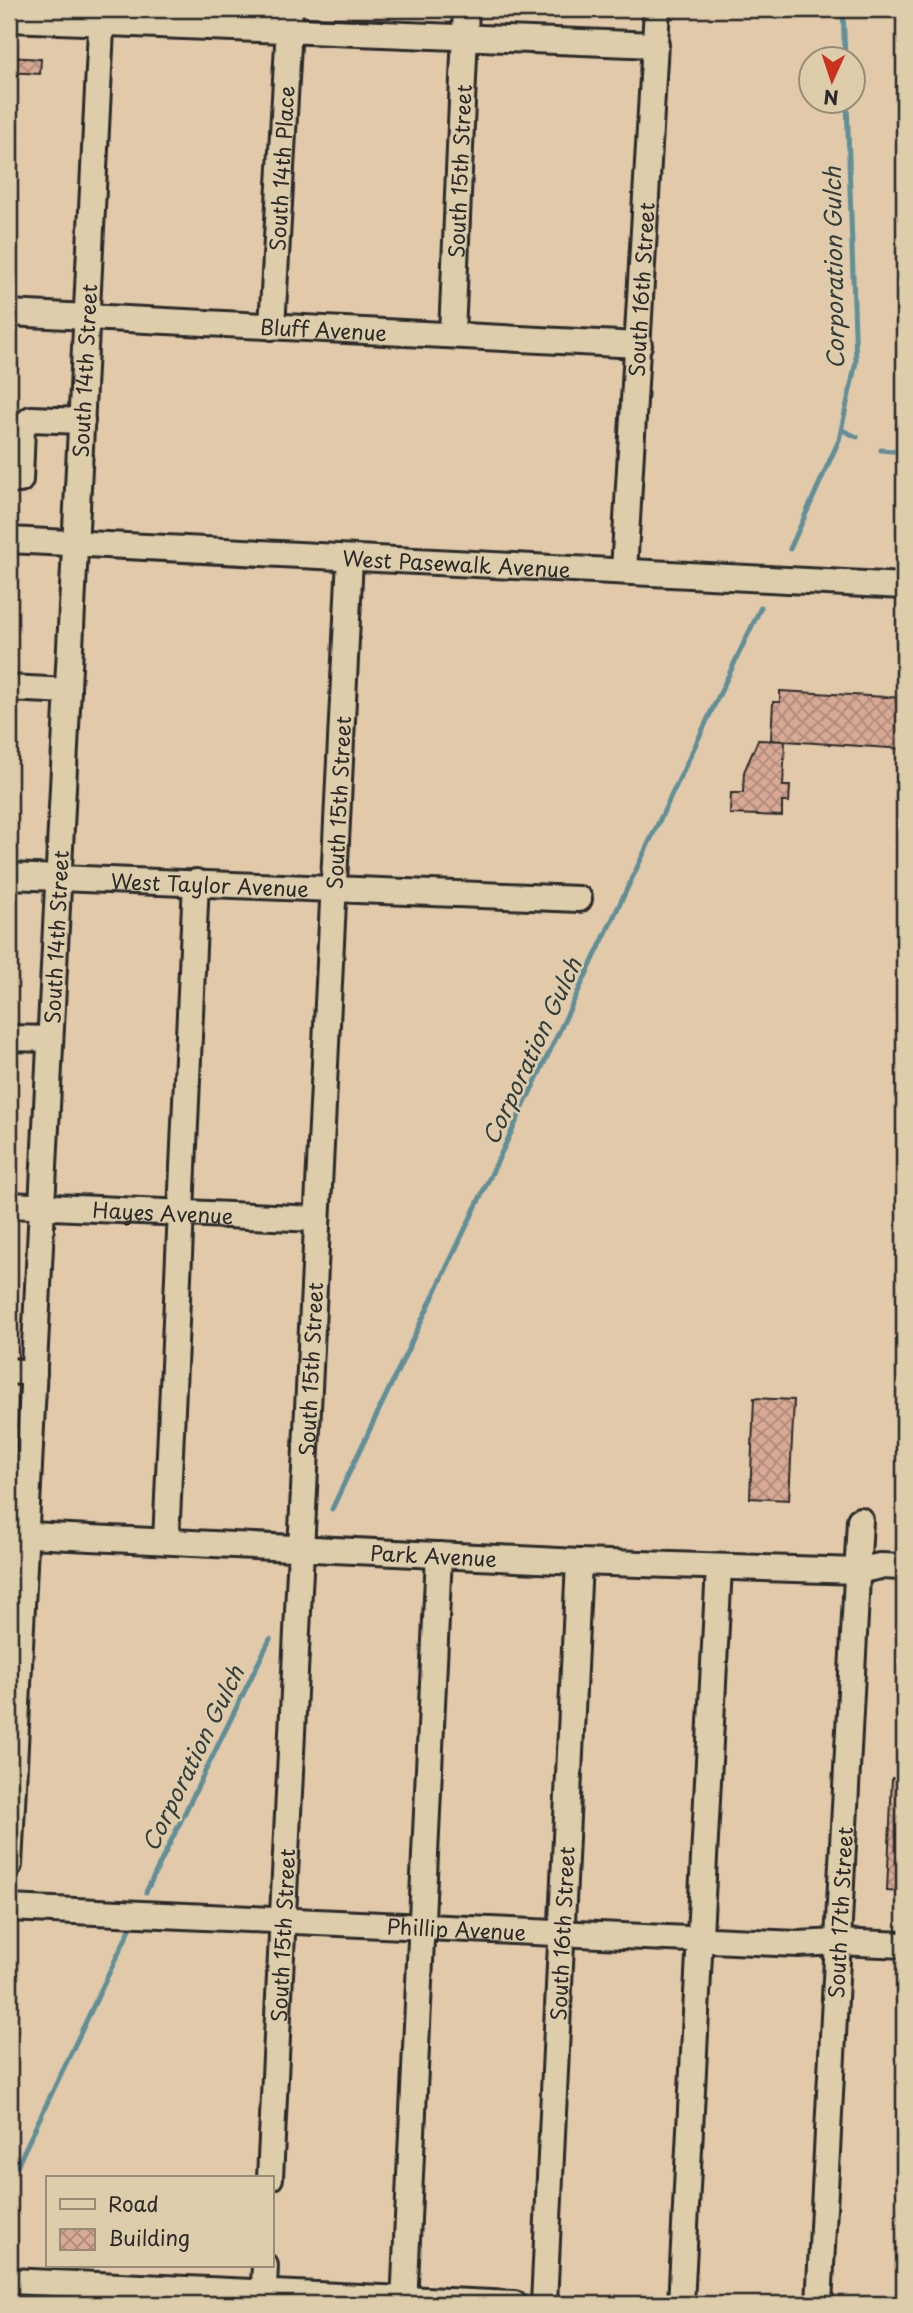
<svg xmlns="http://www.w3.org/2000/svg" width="913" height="2313" font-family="'Playpen Sans',sans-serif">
  <defs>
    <pattern id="building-cross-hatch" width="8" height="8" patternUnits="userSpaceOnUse" patternTransform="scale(1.75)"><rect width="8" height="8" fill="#d8a995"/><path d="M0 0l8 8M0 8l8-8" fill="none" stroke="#af8a7a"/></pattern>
  </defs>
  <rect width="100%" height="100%" fill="#e2c9a9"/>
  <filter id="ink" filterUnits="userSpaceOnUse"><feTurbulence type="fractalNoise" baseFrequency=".0143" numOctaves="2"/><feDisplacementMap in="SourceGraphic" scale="14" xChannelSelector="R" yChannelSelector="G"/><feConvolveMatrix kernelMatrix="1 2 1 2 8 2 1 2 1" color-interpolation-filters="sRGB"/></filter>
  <g filter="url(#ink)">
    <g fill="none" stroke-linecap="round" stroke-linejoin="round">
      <!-- stream -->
      <path stroke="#608f98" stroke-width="5" d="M 843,9 L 845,60
        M 842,430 L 857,437
        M 881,450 L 904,452
        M 790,549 L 839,440 L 856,362 L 847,102
        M 332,1509 L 761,607
        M 146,1892 L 270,1639
        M 17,2166 L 132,1925"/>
    </g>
    <!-- building -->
    <path fill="url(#building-cross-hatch)" stroke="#2b2b2b" stroke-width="2" d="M 9,57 L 41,59 L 40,74 L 9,72 Z
      M 780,691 L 904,698 L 904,749 L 771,740 L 773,702 L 780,702 Z
      M 758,740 L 785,741 L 783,786 L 790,786 L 789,802 L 782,802 L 782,816 L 730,814 L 731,793 L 743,793 L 744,772 Z
      M 754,1398 L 794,1400 L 789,1500 L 750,1498 Z
      M 892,1778 L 904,1778 L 904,1892 L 887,1891 Z"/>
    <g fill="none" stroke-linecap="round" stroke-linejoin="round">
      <!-- minor casing -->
      <g stroke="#2b2b2b" stroke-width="30">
        <g id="minor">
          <path d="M 9,19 L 656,45"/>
          <path id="s1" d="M 9,313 L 639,345"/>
          <path id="s2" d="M 272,327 L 290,9"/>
          <path id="s3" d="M 452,334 L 466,9"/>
          <path d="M 9,479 L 20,480 L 22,427 L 31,419 L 82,421"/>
          <path id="s4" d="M 9,540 L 904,586"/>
          <path id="s5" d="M 624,571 L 657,9"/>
          <path d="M 9,688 L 68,691"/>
          <path id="s6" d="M 9,876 L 579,899"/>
          <path d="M 9,1038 L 50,1039"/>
          <path id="s7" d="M 9,1205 L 316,1219"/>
          <path d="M 9,1371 L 34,1373"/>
          <path id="s8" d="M 9,1534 L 579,1562 L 858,1571 L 880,1566 L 904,1567"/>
          <path d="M 166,1541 L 196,882"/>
          <path id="s9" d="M 9,1865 L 102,9"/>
          <path id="s10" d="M 9,1908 L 798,1944 L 838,1942 L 904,1945"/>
          <path id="s11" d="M 270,2178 L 350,558"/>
          <path d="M 9,2281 L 514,2304"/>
          <path d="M 263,2304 L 265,2266"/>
          <path d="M 404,2304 L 439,1555"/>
          <path id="s12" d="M 544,2304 L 579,1562"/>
          <path d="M 681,2304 L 719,1567"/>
          <path id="s13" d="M 819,2304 L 860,1520"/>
        </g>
      </g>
      <!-- minor -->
      <use href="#minor" stroke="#decdaa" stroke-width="24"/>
    </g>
  </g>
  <g text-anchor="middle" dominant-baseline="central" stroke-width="5" stroke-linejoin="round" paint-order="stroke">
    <!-- street labels -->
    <g font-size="21" fill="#2b2b2b" stroke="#decdaa">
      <text stroke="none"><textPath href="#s2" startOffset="159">South 14th Place</textPath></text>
      <text stroke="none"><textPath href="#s3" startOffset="163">South 15th Street</textPath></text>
      <text stroke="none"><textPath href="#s5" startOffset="282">South 16th Street</textPath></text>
      <text stroke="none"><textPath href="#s1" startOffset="315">Bluff Avenue</textPath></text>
      <text stroke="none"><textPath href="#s9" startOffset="1496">South 14th Street</textPath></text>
      <text stroke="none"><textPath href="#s4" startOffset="448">West Pasewalk Avenue</textPath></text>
      <text stroke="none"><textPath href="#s11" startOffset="1377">South 15th Street</textPath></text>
      <text stroke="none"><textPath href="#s6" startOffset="201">West Taylor Avenue</textPath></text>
      <text stroke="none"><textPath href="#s9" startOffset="929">South 14th Street</textPath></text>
      <text stroke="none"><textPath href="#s7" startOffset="154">Hayes Avenue</textPath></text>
      <text stroke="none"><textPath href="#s11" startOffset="810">South 15th Street</textPath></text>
      <text stroke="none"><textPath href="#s8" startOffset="425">Park Avenue</textPath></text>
      <text stroke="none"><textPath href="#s13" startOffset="392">South 17th Street</textPath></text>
      <text stroke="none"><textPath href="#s10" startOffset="448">Phillip Avenue</textPath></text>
      <text stroke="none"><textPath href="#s12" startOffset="371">South 16th Street</textPath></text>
      <text stroke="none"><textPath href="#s11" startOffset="243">South 15th Street</textPath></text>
    </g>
    <!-- water labels -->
    <g font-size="23" font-style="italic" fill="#343c3d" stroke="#decdaa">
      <text transform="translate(833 268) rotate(-91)">Corporation Gulch</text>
      <text transform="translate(531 1051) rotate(-65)">Corporation Gulch</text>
      <text transform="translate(192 1758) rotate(-64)">Corporation Gulch</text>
    </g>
  </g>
  <!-- margin -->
  <rect width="913" height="2313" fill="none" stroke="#decdaa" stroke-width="35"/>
  <rect x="18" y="18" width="878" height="2278" fill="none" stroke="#2b2b2b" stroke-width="2.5" filter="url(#ink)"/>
  <!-- legend -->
  <rect x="46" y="2176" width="228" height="91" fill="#decdaa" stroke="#968c77" stroke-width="2"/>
  <rect x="60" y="2199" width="35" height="10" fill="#decdaa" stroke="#968c77" stroke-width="2"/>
  <text x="108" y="2212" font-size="21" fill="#2b2b2b">Road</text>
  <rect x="60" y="2229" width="35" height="21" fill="url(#building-cross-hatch)" stroke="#968c77" stroke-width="2"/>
  <text x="108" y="2246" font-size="21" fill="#2b2b2b">Building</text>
  <!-- north arrow -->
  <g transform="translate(832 80) rotate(183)"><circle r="33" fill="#decdaa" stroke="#968c77" stroke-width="2"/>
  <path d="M0-5L12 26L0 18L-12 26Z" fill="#c8321e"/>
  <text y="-10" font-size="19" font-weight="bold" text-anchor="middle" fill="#2b2b2b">N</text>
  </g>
</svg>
